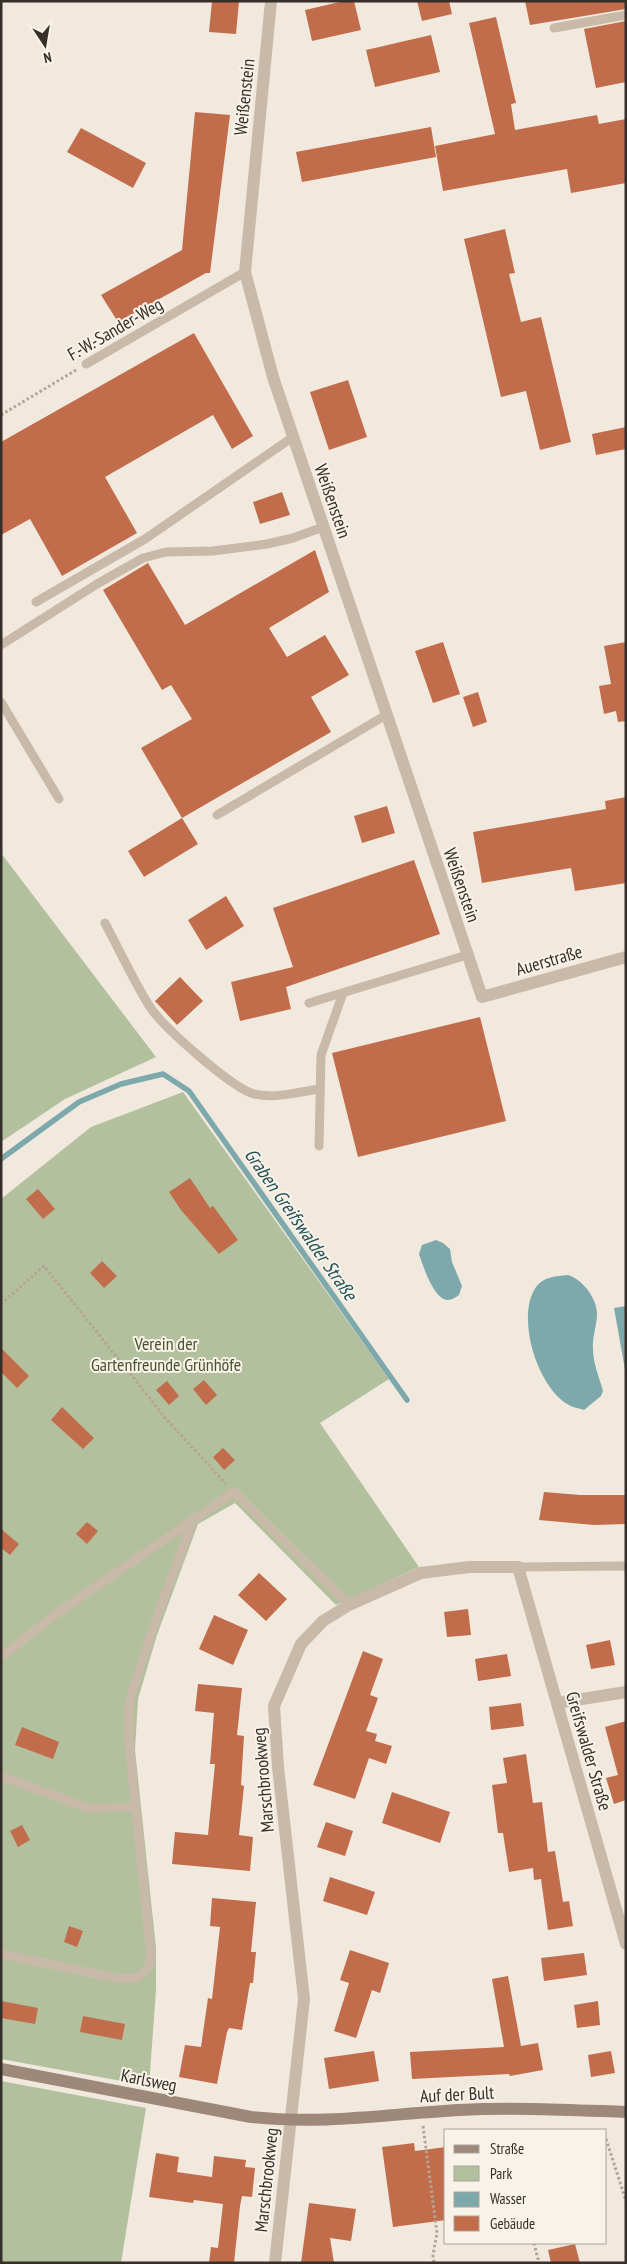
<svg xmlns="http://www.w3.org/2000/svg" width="627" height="2264" font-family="'PT Sans Narrow',sans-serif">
  <rect width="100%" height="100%" fill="#f1e9dd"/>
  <!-- green -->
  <path fill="#b3c09d" d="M 1,853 L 156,1057 L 65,1099 L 1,1142 Z
    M 183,1092 L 389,1379 L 320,1423 L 419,1567 L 336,1605 L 235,1503 L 198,1524 L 157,1635 L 138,1699 L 135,1750 L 156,1948 L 156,1990 L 149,2086 L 1,2059 L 1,1199 L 91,1127 Z
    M 1,2081 L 146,2108 L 121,2263 L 1,2263 Z"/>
  <!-- water -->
  <path fill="#7da9ad" d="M 436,1240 L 443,1243 L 450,1249 L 452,1262 L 462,1286 L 459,1295 C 456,1297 452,1300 448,1300 C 434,1300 423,1266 419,1254 L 422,1245 Z
    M 568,1275 C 582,1279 597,1298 597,1314 C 597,1325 592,1337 593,1349 C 593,1363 599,1377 603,1391 L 601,1396 L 584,1410 C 579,1408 573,1408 569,1405 C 538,1389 515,1317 536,1287 C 543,1277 556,1276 568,1275 Z
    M 626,1306 L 626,1375 L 614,1308 Z"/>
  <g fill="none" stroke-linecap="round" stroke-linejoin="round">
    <!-- stream -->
    <path stroke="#7da9ad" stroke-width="5.5" d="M 1,1159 L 79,1102 L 121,1084 L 163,1074 L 189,1091 L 407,1400"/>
  </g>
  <!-- building -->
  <path fill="#c16d4b" d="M 212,1 L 239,1 L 236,34 L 209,32 Z
    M 344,1 L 354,1 L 361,30 L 312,41 L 305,10 Z
    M 417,1 L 449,1 L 452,14 L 422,21 Z
    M 525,1 L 626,1 L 626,9 L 530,25 Z
    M 496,17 L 516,103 L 511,104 L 515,130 L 597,115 L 599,124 L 626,119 L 626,183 L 571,193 L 567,169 L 443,191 L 435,146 L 495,134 L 469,23 Z
    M 626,21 L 626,82 L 596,88 L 584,29 Z
    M 431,35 L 440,72 L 375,87 L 366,50 Z
    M 195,112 L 230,115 L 210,273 L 206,273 L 118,322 L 101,295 L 182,250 Z
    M 431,127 L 436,157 L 302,182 L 296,152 Z
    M 81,128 L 146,163 L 133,188 L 67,152 Z
    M 505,229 L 515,273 L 509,274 L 521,322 L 541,317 L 571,442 L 540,450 L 526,391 L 501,397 L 464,239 Z
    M 194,333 L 253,436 L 232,449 L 213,415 L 105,477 L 137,533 L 62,576 L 30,519 L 1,535 L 1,442 Z
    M 348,380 L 367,437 L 329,450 L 310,392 Z
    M 626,427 L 626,449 L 596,455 L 592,434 Z
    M 282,492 L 290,515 L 260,524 L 253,502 Z
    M 315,550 L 329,592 L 269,628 L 287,657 L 325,635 L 349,675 L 311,697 L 331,732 L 182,818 L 141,748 L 192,719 L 171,685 L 162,690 L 103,590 L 148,563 L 185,625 Z
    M 443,642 L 460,694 L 433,703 L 415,651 Z
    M 626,642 L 626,721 L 618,722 L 616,711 L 604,714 L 599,686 L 611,684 L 604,646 Z
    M 478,692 L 487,722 L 473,727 L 463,697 Z
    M 626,797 L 626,883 L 575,891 L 571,868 L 482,883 L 473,832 L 606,809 L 605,801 Z
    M 387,806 L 395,833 L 362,843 L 354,816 Z
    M 182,818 L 198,844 L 144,877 L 128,851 Z
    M 414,860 L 440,934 L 286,987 L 291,1009 L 240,1021 L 231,982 L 293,967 L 273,908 Z
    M 226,896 L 244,926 L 206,950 L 188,920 Z
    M 180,977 L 203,1001 L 177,1025 L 155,1001 Z
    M 480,1017 L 506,1121 L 358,1157 L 332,1053 Z
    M 190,1178 L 210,1208 L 213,1206 L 238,1240 L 219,1254 L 181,1210 L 169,1192 Z
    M 38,1189 L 55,1209 L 43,1219 L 26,1199 Z
    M 102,1261 L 117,1276 L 104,1288 L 90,1273 Z
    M 1,1348 L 29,1376 L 17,1388 L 1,1372 Z
    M 204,1380 L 217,1395 L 206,1405 L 193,1389 Z
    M 167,1381 L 179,1396 L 169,1405 L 156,1390 Z
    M 62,1407 L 94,1438 L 83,1449 L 51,1420 Z
    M 223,1448 L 235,1460 L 224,1470 L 213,1457 Z
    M 544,1492 L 580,1495 L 626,1495 L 626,1524 L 594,1525 L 539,1520 Z
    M 87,1522 L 98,1531 L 87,1544 L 76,1534 Z
    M 1,1529 L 19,1544 L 10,1555 L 1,1548 Z
    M 259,1573 L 287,1599 L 266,1621 L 238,1595 Z
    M 468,1609 L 471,1635 L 447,1637 L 444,1612 Z
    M 214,1615 L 248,1630 L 233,1665 L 199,1649 Z
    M 610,1640 L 615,1665 L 591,1669 L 586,1645 Z
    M 363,1651 L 383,1659 L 370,1695 L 378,1698 L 366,1731 L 377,1734 L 375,1741 L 392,1746 L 386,1764 L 369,1758 L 355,1799 L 313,1785 Z
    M 507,1654 L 511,1676 L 478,1681 L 475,1659 Z
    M 198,1684 L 242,1688 L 237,1735 L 244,1736 L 241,1785 L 244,1786 L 239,1835 L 253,1837 L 250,1871 L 172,1864 L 175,1832 L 208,1835 L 215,1764 L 210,1764 L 214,1713 L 195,1711 Z
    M 521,1703 L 524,1726 L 491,1730 L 489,1707 Z
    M 626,1721 L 626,1800 L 614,1804 L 606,1778 L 618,1775 L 605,1727 Z
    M 22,1727 L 59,1742 L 53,1759 L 15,1745 Z
    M 526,1754 L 533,1803 L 542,1802 L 548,1852 L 555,1851 L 563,1902 L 569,1901 L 573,1926 L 548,1930 L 541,1879 L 534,1880 L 533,1868 L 509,1872 L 503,1833 L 498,1833 L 492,1785 L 507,1783 L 503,1758 Z
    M 392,1792 L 450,1812 L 440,1843 L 382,1823 Z
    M 326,1822 L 353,1831 L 345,1856 L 317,1847 Z
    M 22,1825 L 30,1840 L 18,1847 L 10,1831 Z
    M 330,1877 L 375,1892 L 367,1915 L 323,1901 Z
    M 212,1898 L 256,1902 L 251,1952 L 256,1952 L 253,1983 L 250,1983 L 242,2030 L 229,2028 L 227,2032 L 217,2084 L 179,2077 L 185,2045 L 201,2047 L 208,1998 L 212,1999 L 220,1927 L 210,1926 Z
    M 69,1926 L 83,1931 L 77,1947 L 64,1942 Z
    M 350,1950 L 389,1963 L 380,1993 L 372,1990 L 356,2038 L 334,2031 L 349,1983 L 340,1980 Z
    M 584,1953 L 587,1975 L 544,1981 L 541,1958 Z
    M 508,1976 L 521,2046 L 538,2043 L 543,2070 L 510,2076 L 509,2074 L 412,2079 L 410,2052 L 504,2047 L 492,1979 Z
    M 1,2001 L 38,2008 L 35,2024 L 1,2018 Z
    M 598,2001 L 600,2025 L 577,2028 L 574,2005 Z
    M 83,2016 L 125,2024 L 122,2040 L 80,2032 Z
    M 374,2051 L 379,2081 L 329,2089 L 324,2058 Z
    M 611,2051 L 615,2073 L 591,2077 L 588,2055 Z
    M 414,2143 L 415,2151 L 446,2147 L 446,2220 L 393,2227 L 382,2147 Z
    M 156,2153 L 179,2157 L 177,2172 L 212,2177 L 214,2156 L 246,2160 L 245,2167 L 255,2168 L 252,2197 L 242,2196 L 240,2206 L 234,2263 L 209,2263 L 211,2247 L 218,2248 L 223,2204 L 194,2200 L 193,2203 L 149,2197 Z
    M 309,2203 L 356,2209 L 351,2241 L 330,2238 L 334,2263 L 301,2263 Z
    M 575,2244 L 580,2263 L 551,2263 L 548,2250 Z"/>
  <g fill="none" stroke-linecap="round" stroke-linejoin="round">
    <!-- path -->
    <path stroke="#b5a393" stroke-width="3" stroke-dasharray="2.5 2.5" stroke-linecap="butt" d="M 1,415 L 76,370
      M 1,1304 L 44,1266 L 167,1420 L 226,1484
      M 423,2126 L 437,2233 L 433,2255 L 434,2263
      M 606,2139 L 626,2201
      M 534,2243 L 539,2263"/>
    <!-- lane -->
    <path stroke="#c9b9a9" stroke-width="9" d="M 554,28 L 626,15
      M 86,364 L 245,272
      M 36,602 L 145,539 L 293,437
      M 1,645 L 97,584 L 143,558 L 166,552 L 213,551 L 267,544 L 293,538 L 323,527
      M 1,702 L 59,799
      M 217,815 L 386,715
      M 105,923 C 120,951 133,980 150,1007 C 163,1027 232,1088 254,1094 C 275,1099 298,1092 319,1089
      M 309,1003 L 467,955
      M 319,1146 L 321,1055 L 343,993
      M 518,1567 L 626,1566
      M 1,1657 L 59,1612 L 234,1492 L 349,1605
      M 1,1776 L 88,1808 L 135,1807
      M 1,1954 L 116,1978 L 137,1978 L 148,1969 L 151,1957 L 129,1743 L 129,1703 L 153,1627 L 194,1518"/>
    <!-- street -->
    <path stroke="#c9b9a9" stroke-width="12" d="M 271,1 L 245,272 L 273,377 L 482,997 L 626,957
      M 557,1703 L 626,1692
      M 275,2263 L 304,1999 L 278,1767 L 274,1706 L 301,1644 L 323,1621 L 349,1605 L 421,1573 L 469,1567 L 518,1567 L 626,1944"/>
    <!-- secondary -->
    <path stroke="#9d887a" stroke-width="12" d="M 1,2069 L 251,2117 C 323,2125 388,2114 459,2110 C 514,2107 570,2110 626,2112"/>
  </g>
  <g text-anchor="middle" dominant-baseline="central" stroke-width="4" stroke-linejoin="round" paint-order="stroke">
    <!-- street labels -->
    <g font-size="18" fill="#362e29" stroke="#f9f2e9">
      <text transform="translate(244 97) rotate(-84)">Weißenstein</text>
      <text transform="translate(115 329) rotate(-30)">F.-W.-Sander-Weg</text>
      <text transform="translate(333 501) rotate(71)">Weißenstein</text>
      <text transform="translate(462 885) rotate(71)">Weißenstein</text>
      <text transform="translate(549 960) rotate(-16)">Auerstraße</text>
      <text transform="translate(589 1751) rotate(74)">Greifswalder Straße</text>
      <text transform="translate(263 1780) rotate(-95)">Marschbrookweg</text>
      <text transform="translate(149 2080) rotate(11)">Karlsweg</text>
      <text transform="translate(457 2094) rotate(-3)">Auf der Bult</text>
      <text transform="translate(266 2180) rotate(-84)">Marschbrookweg</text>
    </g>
    <!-- park labels -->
    <g font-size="18" fill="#44542d" stroke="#f9f2e9">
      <text x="166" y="1343">Verein der<tspan x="166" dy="21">Gartenfreunde Grünhöfe</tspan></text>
    </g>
    <!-- water labels -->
    <g font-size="19" font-style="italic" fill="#205056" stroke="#f9f2e9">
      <text transform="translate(301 1224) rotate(55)">Graben Greifswalder Straße</text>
    </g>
  </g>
  <!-- border -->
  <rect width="627" height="2264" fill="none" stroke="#362e29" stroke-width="5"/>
  <!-- legend -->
  <rect x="444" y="2129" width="162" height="115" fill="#f9f2e9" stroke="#aba49c"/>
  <rect x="454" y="2145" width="25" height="8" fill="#9d887a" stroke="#aba49c"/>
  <text x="490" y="2154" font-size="15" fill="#362e29">Straße</text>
  <rect x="454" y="2166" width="25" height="15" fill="#b3c09d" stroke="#aba49c"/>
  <text x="490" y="2179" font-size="15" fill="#362e29">Park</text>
  <rect x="454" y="2192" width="25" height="15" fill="#7da9ad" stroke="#aba49c"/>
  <text x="490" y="2204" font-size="15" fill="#362e29">Wasser</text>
  <rect x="454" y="2216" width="25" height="15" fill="#c16d4b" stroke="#aba49c"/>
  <text x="490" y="2229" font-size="15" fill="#362e29">Gebäude</text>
  <!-- north arrow -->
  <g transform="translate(45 45) rotate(168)" stroke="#f9f2e9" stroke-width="4" paint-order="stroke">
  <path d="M0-4L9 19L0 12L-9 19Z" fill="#362e29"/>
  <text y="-8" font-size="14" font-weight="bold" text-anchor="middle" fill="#362e29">N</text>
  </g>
</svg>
